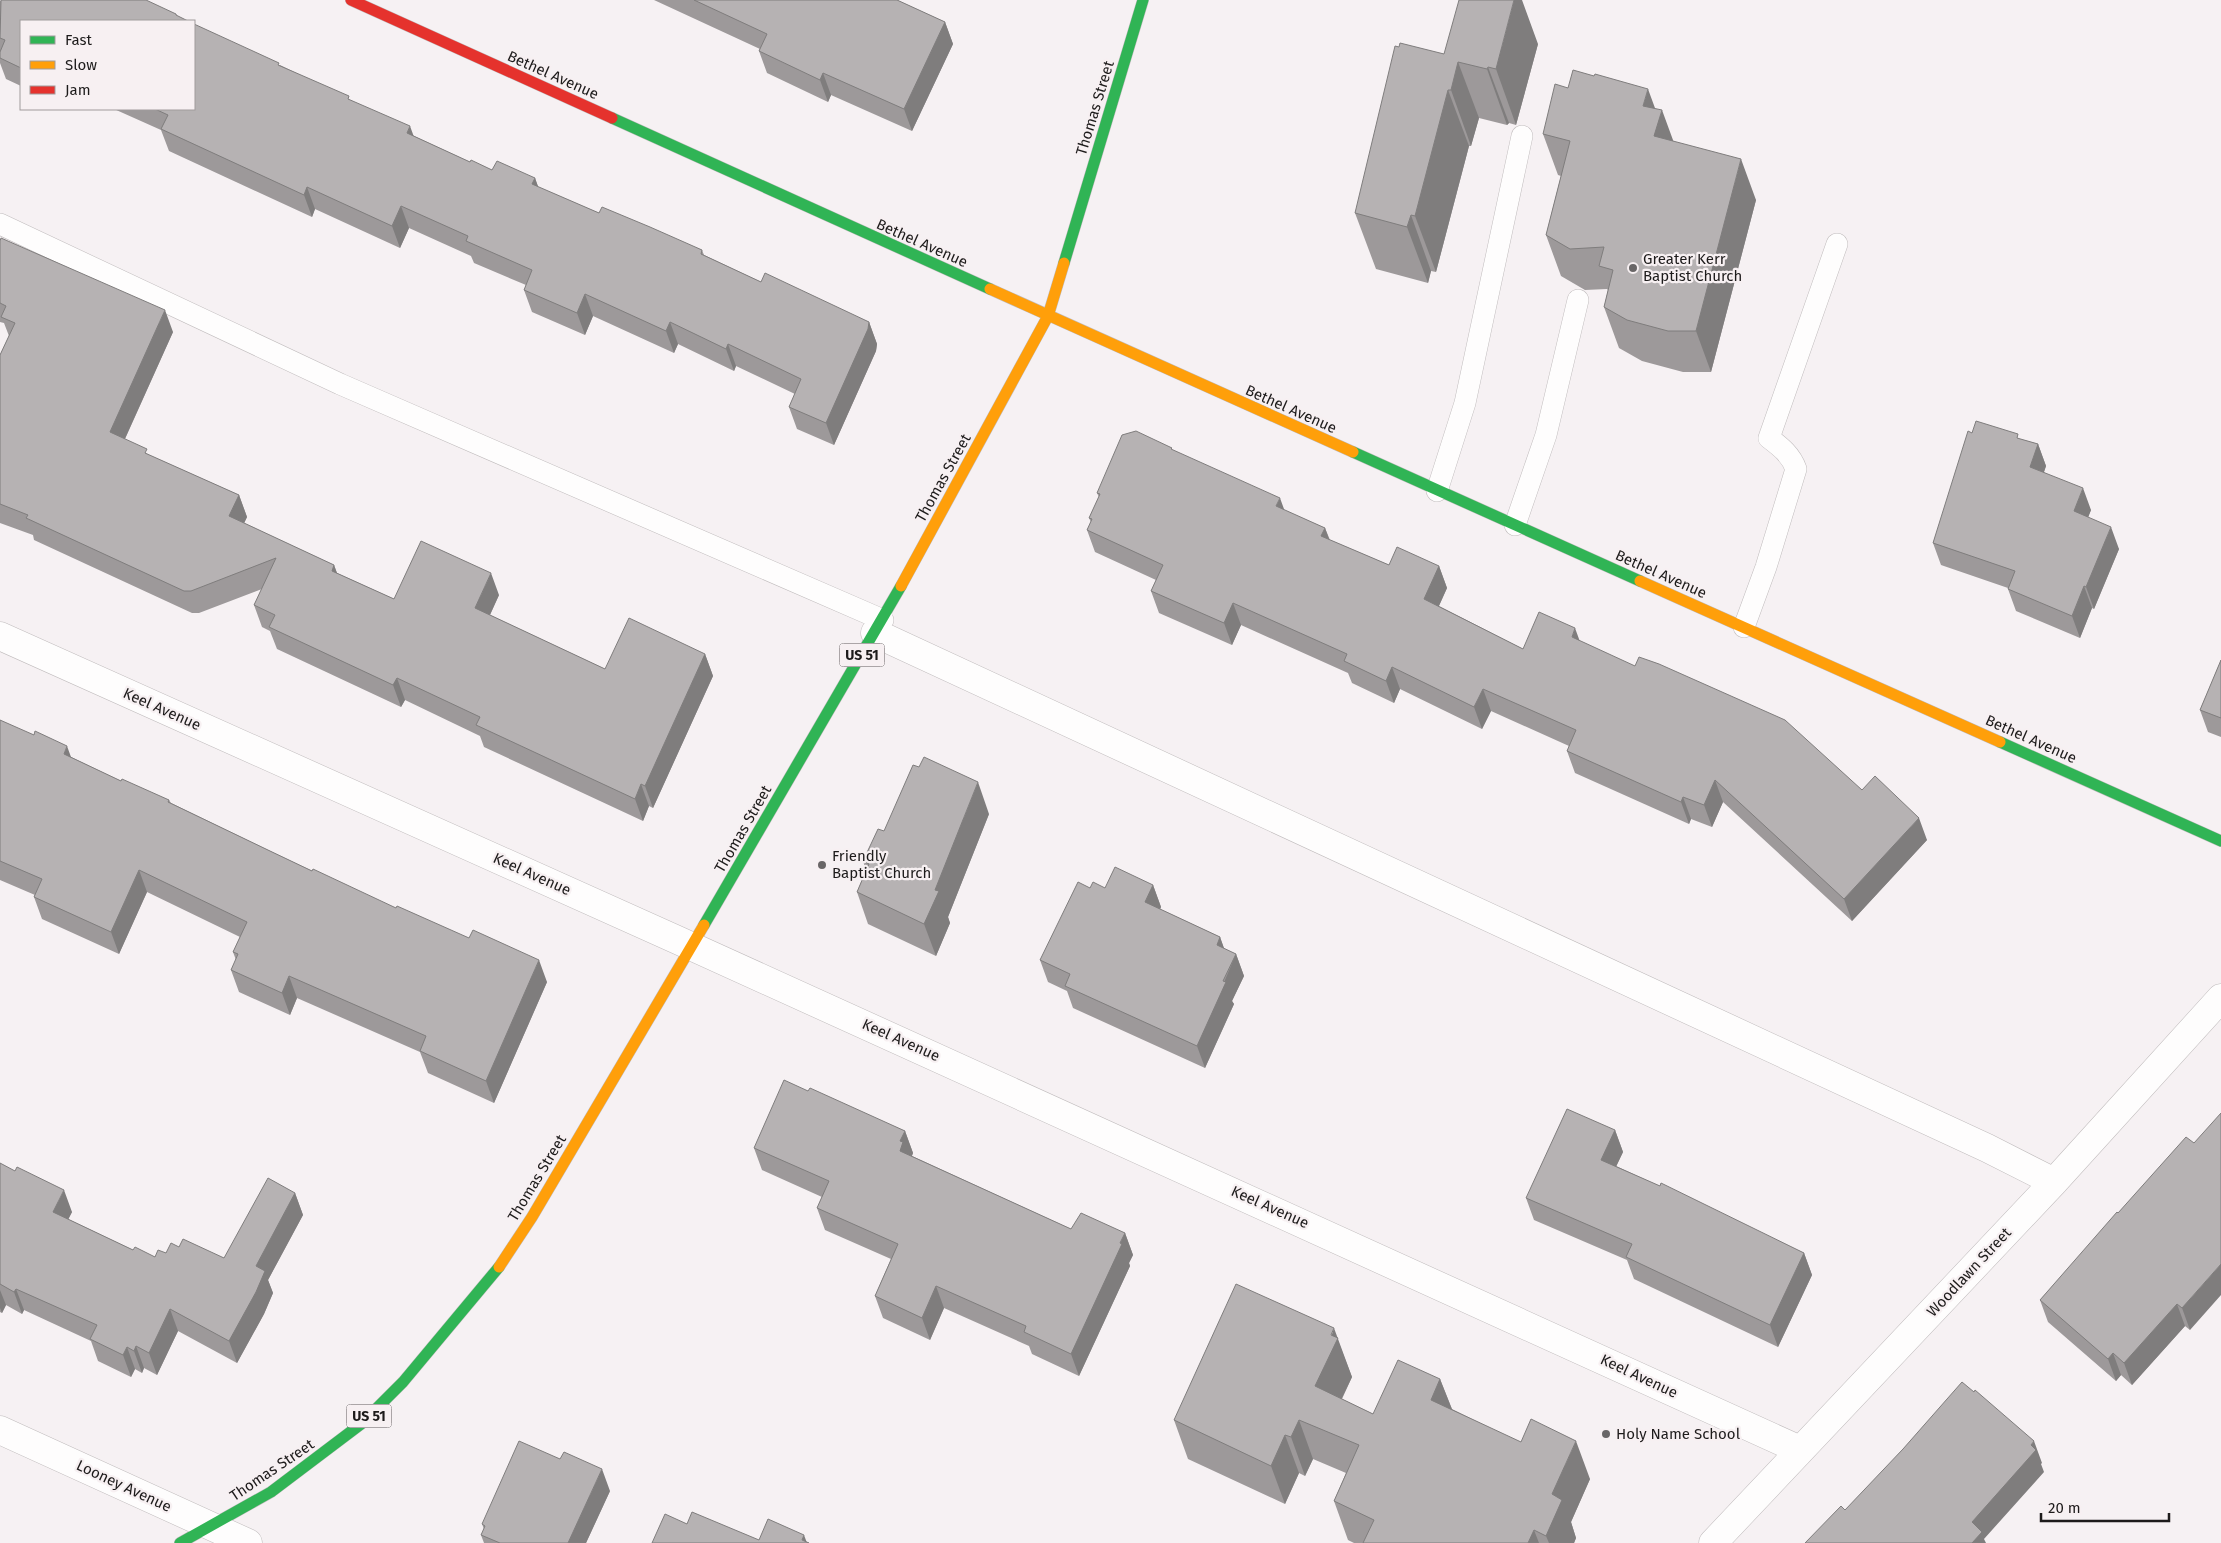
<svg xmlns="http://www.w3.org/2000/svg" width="2221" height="1543" font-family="'Fira Sans',sans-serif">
  <rect width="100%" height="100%" fill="#f6f1f3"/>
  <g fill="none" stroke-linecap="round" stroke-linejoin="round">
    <!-- lane casing -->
    <g stroke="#c0bcbd" stroke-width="22">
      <path id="lane" d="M 0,224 L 340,384 L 883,620
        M 1437,491 L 1465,403 L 1522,136
        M 1515,525 L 1546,435 L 1578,300
        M 1744,627 L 1766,567 L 1796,469 C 1791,455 1781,447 1769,438 L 1837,244"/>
    </g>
    <!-- street casing -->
    <g stroke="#c0bcbd" stroke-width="29">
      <path id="street" d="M 875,633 L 1987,1148 L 2054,1182
        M 0,636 C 601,905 1202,1175 1800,1450
        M 0,1430 L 248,1543
        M 1713,1543 L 2054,1182 L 2221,998"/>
    </g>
    <!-- fast casing -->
    <g stroke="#c0bcbd" stroke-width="12">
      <path id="fast" d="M 612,118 L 990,289
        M 1064,263 L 1143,0
        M 1353,452 L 1640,581
        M 2000,742 L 2221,841
        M 704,925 L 901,586
        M 180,1543 L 271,1492 L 361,1424 L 403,1382 L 499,1267"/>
    </g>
    <!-- slow casing -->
    <g stroke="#c0bcbd" stroke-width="12">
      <path id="slow" d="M 990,289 L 1353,452
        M 1640,581 L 2000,742
        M 901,586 L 1048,316 L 1064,263
        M 499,1267 L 532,1217 L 704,925"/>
    </g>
    <!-- jam casing -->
    <g stroke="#c0bcbd" stroke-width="12">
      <path id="jam" d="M 351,0 L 612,118"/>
    </g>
    <!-- lane -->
    <use href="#lane" stroke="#fefdfd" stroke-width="21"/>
    <!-- street -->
    <use href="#street" stroke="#fefdfd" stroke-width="28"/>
    <!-- fast -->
    <use href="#fast" stroke="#30b455" stroke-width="11"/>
    <!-- slow -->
    <use href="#slow" stroke="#ff9f0a" stroke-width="11"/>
    <!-- jam -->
    <use href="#jam" stroke="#e5322d" stroke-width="11"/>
  </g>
  <!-- wall -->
  <path fill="#9d999a" d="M 654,0 L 897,0 L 945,22 L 953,44 L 912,131 L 831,95 L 828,102 L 767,73 L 759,51 L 760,49 Z
    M 0,1 L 176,14 L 177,16 L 21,21 L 21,86 L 6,79 L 0,63 Z
    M 1538,44 L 1516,125 L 1509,123 L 1507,125 L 1479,118 L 1471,146 L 1469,146 L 1436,272 L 1431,271 L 1428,283 L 1376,269 L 1355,213 L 1444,54 Z
    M 280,65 L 350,100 L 414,136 L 470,162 L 492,170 L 535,178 L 538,187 L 599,213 L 702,250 L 704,255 L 761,282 L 869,322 L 877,344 L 876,351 L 834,445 L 797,429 L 789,407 L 795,394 L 736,366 L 734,371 L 678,344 L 674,353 L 593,316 L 585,335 L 532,312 L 524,290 L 526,285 L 474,263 L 471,256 L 409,228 L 400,248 L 315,209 L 312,217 L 169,151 L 161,130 L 114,109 L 194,109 Z
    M 1655,109 L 1673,141 L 1756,200 L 1711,372 L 1683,372 L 1642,361 L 1619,348 L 1604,307 L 1608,290 L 1607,289 L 1585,290 L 1561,276 L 1546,235 L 1561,176 L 1558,175 L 1543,134 Z
    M 0,241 L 173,332 L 125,439 L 149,455 L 239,495 L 247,517 L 244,523 L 334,565 L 337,573 L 394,599 L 499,595 L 490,615 L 605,669 L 705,654 L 713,676 L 653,808 L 649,806 L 643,821 L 484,747 L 480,736 L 405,700 L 401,707 L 277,649 L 270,631 L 262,627 L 254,605 L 262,589 L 199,613 L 192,613 L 34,540 L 33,535 L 0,523 L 0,355 L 9,336 L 4,323 L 0,322 Z
    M 1972,433 L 2020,439 L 2038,444 L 2046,466 L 2044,472 L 2091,510 L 2088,517 L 2119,549 L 2094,609 L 2092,608 L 2080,638 L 2016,611 L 2008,589 L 2008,588 L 1941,565 L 1933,543 Z
    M 1173,450 L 1284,510 L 1325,528 L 1330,540 L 1389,565 L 1439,566 L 1447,588 L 1439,606 L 1523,649 L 1580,641 L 1862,790 L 1927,840 L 1852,921 L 1723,802 L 1712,827 L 1691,819 L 1689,824 L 1575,773 L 1567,751 L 1569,746 L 1491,711 L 1482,729 L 1400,689 L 1394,703 L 1352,683 L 1348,673 L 1241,625 L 1232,645 L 1159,613 L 1151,591 L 1156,580 L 1095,552 L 1087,530 L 1091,522 L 1089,518 L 1099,497 L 1097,493 Z
    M 2221,660 L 2221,737 L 2208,732 L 2200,710 Z
    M 0,720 L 71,757 L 121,781 L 169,800 L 171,803 L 270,851 L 547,982 L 494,1103 L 428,1073 L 420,1052 L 297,998 L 290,1015 L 239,992 L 231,970 L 236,960 L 233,952 L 240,937 L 147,892 L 119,954 L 42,919 L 34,897 L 35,895 L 0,880 Z
    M 989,814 L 948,917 L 950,923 L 936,956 L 868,924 L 857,892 L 866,870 L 863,861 L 884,831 Z
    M 1153,885 L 1161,907 L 1160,909 L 1220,937 L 1224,949 L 1236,954 L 1244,976 L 1232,1001 L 1234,1004 L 1205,1068 L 1073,1008 L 1067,991 L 1048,982 L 1040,960 L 1105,888 Z
    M 808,1091 L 905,1131 L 913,1153 L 912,1156 L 1071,1229 L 1125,1233 L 1133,1255 L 1129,1263 L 1130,1266 L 1079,1376 L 1032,1354 L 1029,1346 L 944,1308 L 930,1340 L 883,1318 L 875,1296 L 891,1259 L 825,1230 L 817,1208 L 822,1197 L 762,1170 L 754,1148 Z
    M 1615,1130 L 1623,1152 L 1616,1166 L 1804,1253 L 1812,1275 L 1778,1347 L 1634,1279 L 1627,1260 L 1534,1220 L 1526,1198 Z
    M 2194,1143 L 2190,1330 L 2185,1326 L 2132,1385 L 2121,1375 L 2116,1381 L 2048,1322 L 2040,1300 L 2118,1213 Z
    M 0,1163 L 72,1212 L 68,1219 L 133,1250 L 155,1257 L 166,1253 L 179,1247 L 224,1258 L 295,1193 L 303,1215 L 268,1280 L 273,1293 L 264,1314 L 237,1363 L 178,1331 L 157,1375 L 144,1368 L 142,1373 L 135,1369 L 131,1377 L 98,1361 L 91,1341 L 24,1310 L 22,1314 L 6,1305 L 2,1313 L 0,1312 Z
    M 1337,1338 L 1352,1377 L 1342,1399 L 1373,1414 L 1440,1379 L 1452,1409 L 1590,1479 L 1571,1522 L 1576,1538 L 1574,1543 L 1354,1543 L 1348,1540 L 1334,1501 L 1346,1473 L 1313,1459 L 1305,1476 L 1299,1473 L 1285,1504 L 1188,1459 L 1174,1420 Z
    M 610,1491 L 586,1543 L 484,1543 L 481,1535 L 484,1529 L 482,1524 Z"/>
  <!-- shaded-wall -->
  <path fill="#7f7d7d" d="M 1514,0 L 1522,0 L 1538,44 L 1516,125 L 1496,69 Z
    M 945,22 L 953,44 L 912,131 L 904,109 Z
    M 1458,62 L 1479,118 L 1471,146 L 1451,90 Z
    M 1488,67 L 1509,123 L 1507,125 L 1487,69 Z
    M 823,73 L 831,95 L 828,102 L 820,80 Z
    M 1648,89 L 1659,119 L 1662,110 L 1677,151 L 1669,177 L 1643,106 Z
    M 1448,90 L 1469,146 L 1436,272 L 1415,216 Z
    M 410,126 L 418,148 L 407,133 Z
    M 1741,159 L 1756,200 L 1711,372 L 1696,331 Z
    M 535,178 L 543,200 L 532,184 Z
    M 307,187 L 315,209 L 312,217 L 304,195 Z
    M 401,206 L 409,228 L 400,248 L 392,226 Z
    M 1411,215 L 1431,271 L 1428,283 L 1407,227 Z
    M 585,294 L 593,316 L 585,335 L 577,313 Z
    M 165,310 L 173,332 L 118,454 L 110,432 Z
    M 670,322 L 678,344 L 674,353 L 666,331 Z
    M 869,322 L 877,344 L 876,351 L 834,445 L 826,423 Z
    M 728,344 L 736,366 L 734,371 L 726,349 Z
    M 2038,444 L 2046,466 L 2038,489 L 2030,467 Z
    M 2083,488 L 2091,510 L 2082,533 L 2074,511 Z
    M 239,495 L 247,517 L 237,538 L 229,516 Z
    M 1280,498 L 1288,520 L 1276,506 Z
    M 2111,527 L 2119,549 L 2094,609 L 2086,587 Z
    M 1325,528 L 1333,550 L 1321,536 Z
    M 334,565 L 342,587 L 332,571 Z
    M 1439,566 L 1447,588 L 1432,621 L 1424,599 Z
    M 491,573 L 499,595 L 483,630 L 475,608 Z
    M 2084,586 L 2092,608 L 2080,638 L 2072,616 Z
    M 1233,603 L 1241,625 L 1232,645 L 1224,623 Z
    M 1575,628 L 1583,650 L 1572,637 Z
    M 705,654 L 713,676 L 653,808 L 645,786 Z
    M 1392,667 L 1400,689 L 1394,703 L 1386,681 Z
    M 397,678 L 405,700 L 401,707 L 393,685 Z
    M 1483,689 L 1491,711 L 1482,729 L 1474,707 Z
    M 67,746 L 75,768 L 64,754 Z
    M 1715,780 L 1723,802 L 1712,827 L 1704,805 Z
    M 978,782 L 989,814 L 948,917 L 950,923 L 936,956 L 924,924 L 935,890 Z
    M 641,784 L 649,806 L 643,821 L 635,799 Z
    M 1683,797 L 1691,819 L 1689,824 L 1681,802 Z
    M 1919,818 L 1927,840 L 1852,921 L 1844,899 Z
    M 139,870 L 147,892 L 119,954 L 111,932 Z
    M 1153,885 L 1161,907 L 1153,924 L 1145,902 Z
    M 1220,937 L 1228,959 L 1217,945 Z
    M 1236,954 L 1244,976 L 1232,1001 L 1234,1004 L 1205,1068 L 1197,1046 Z
    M 539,960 L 547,982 L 494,1103 L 486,1081 Z
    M 289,976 L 297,998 L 290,1015 L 282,993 Z
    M 1615,1130 L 1623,1152 L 1609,1182 L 1601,1160 Z
    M 905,1131 L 913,1153 L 910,1160 L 900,1151 L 900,1141 Z
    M 64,1190 L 72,1212 L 61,1234 L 53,1212 Z
    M 295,1193 L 303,1215 L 268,1280 L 273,1293 L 264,1314 L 237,1363 L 229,1341 L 256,1266 Z
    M 1125,1233 L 1133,1255 L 1129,1263 L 1130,1266 L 1079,1376 L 1071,1354 Z
    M 1804,1253 L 1812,1275 L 1778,1347 L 1770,1325 Z
    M 2221,1264 L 2221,1295 L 2190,1330 L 2182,1308 Z
    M 936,1286 L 944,1308 L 930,1340 L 922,1318 Z
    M 16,1289 L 24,1310 L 22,1314 L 14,1292 Z
    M 0,1290 L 6,1305 L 2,1313 L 0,1308 Z
    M 2177,1304 L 2185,1326 L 2132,1385 L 2124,1363 Z
    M 170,1309 L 178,1331 L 157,1375 L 149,1353 Z
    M 1334,1328 L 1352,1377 L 1329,1425 L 1315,1386 Z
    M 136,1346 L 144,1368 L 142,1373 L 134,1351 Z
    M 127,1347 L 135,1369 L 131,1377 L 123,1355 Z
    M 2113,1353 L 2121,1375 L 2116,1381 L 2108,1359 Z
    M 1440,1379 L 1455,1417 L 1431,1400 Z
    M 1299,1420 L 1313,1459 L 1305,1476 L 1291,1437 Z
    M 1285,1435 L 1299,1473 L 1285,1504 L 1271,1466 Z
    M 1576,1441 L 1590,1479 L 1571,1522 L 1576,1538 L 1574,1543 L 1549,1543 L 1546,1536 L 1552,1494 Z
    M 2034,1441 L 2042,1463 L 2041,1464 L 2044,1472 L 1984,1539 L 1986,1543 L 1972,1543 L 1972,1522 Z
    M 602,1469 L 610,1491 L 586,1543 L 568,1543 Z
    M 1534,1530 L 1539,1543 L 1528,1543 Z
    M 804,1535 L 807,1543 L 802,1540 Z"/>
  <!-- building -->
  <path fill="#b6b2b3" stroke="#7f7d7d" d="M 1,0 L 146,0 L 176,14 L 176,15 L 188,21 L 21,21 L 21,68 L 0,58 L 0,52 L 5,40 L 0,38 Z
    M 694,0 L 897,0 L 945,22 L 904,109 L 823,73 L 820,80 L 759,51 L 767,34 Z
    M 1459,0 L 1514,0 L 1496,69 L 1488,67 L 1487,69 L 1458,62 L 1451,90 L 1448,90 L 1415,216 L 1411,215 L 1407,227 L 1355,213 L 1395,46 L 1399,47 L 1400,43 L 1444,54 Z
    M 194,24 L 279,63 L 278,65 L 349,96 L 348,99 L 410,126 L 407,133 L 470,162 L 471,160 L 492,170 L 497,161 L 535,178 L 532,184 L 599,213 L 602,207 L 650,227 L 702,250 L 701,254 L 761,282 L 765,273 L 869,322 L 868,329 L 826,423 L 789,407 L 801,379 L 728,344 L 726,349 L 670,322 L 666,331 L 585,294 L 577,313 L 524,290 L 532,270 L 466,241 L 468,236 L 401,206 L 392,226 L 307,187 L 304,195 L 161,129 L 168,115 L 155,109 L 194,109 Z
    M 1573,70 L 1594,76 L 1595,74 L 1648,89 L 1643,106 L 1662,110 L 1654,136 L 1741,159 L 1696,331 L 1668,331 L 1627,320 L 1604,307 L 1613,270 L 1599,266 L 1604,247 L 1570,249 L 1546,235 L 1570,141 L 1543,134 L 1555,84 L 1568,88 Z
    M 1,238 L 165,310 L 110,432 L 147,449 L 145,453 L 239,495 L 229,516 L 334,565 L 332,571 L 394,599 L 421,541 L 491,573 L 475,608 L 605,669 L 629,618 L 705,654 L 645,786 L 641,784 L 635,799 L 476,725 L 480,717 L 397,678 L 393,685 L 269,627 L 275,615 L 254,605 L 276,558 L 191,591 L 184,591 L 26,518 L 28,515 L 0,504 L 0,355 L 15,323 L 1,317 L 6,306 L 0,303 L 0,241 Z
    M 1976,421 L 2018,434 L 2017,438 L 2038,444 L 2030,467 L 2083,488 L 2074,511 L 2111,527 L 2086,587 L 2084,586 L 2072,616 L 2008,589 L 2015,571 L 1933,543 L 1968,431 L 1972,433 Z
    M 1136,431 L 1172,448 L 1171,449 L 1280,498 L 1276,506 L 1325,528 L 1321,536 L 1389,565 L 1397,547 L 1439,566 L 1424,599 L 1523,649 L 1539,612 L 1575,628 L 1572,637 L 1635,666 L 1639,657 L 1659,664 L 1785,720 L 1862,790 L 1875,776 L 1919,818 L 1844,899 L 1715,780 L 1704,805 L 1683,797 L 1681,802 L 1567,751 L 1576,730 L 1483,689 L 1474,707 L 1392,667 L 1386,681 L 1344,661 L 1347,654 L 1233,603 L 1224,623 L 1151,591 L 1163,565 L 1087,530 L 1092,519 L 1089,518 L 1100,494 L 1097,493 L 1122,435 Z
    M 2221,660 L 2221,718 L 2200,710 Z
    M 0,720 L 34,735 L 35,731 L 67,746 L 64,754 L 121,781 L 122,779 L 169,800 L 168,802 L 270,851 L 312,871 L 313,869 L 396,908 L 397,906 L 469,938 L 473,930 L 539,960 L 486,1081 L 420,1051 L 426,1036 L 289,976 L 282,993 L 231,970 L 238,954 L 233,952 L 247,922 L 139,870 L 111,932 L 34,897 L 42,879 L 0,861 Z
    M 924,757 L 978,782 L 935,890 L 939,891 L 924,924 L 857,892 L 869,864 L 863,861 L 878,829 L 884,831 L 913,765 L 919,767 Z
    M 1115,867 L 1153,885 L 1145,902 L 1220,937 L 1217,945 L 1236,954 L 1223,981 L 1226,982 L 1197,1046 L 1065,986 L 1070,974 L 1040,960 L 1078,882 L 1090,888 L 1093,882 L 1105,888 Z
    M 784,1080 L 808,1091 L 810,1088 L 905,1131 L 900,1141 L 903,1142 L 900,1151 L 1071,1229 L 1081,1213 L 1125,1233 L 1120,1243 L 1122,1244 L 1071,1354 L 1024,1332 L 1026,1326 L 936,1286 L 922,1318 L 875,1296 L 898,1244 L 817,1208 L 829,1181 L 754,1148 Z
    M 1567,1109 L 1615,1130 L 1601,1160 L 1660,1186 L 1661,1183 L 1804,1253 L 1770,1325 L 1626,1257 L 1632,1244 L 1526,1198 Z
    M 2221,1113 L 2221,1264 L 2182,1308 L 2177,1304 L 2124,1363 L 2113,1353 L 2108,1359 L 2040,1300 L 2117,1212 L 2118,1213 L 2186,1137 L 2194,1143 Z
    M 0,1163 L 15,1171 L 17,1167 L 64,1190 L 53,1212 L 133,1250 L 135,1247 L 155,1257 L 158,1250 L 166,1253 L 171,1243 L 179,1247 L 183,1239 L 224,1258 L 268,1178 L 295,1193 L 256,1266 L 265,1271 L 256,1292 L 229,1341 L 170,1309 L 149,1353 L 136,1346 L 134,1351 L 127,1347 L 123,1355 L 90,1339 L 97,1325 L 16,1289 L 14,1292 L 0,1284 Z
    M 1236,1284 L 1334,1328 L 1331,1335 L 1338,1338 L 1315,1386 L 1373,1414 L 1398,1360 L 1440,1379 L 1431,1400 L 1521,1442 L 1531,1419 L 1576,1441 L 1552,1494 L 1562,1500 L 1546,1536 L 1534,1530 L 1528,1543 L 1363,1543 L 1374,1520 L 1334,1501 L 1359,1445 L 1299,1420 L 1291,1437 L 1285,1435 L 1271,1466 L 1174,1420 Z
    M 1962,1382 L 1974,1392 L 1975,1390 L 2034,1441 L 2031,1445 L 2036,1450 L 1972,1522 L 1982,1532 L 1972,1543 L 1805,1543 L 1841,1506 L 1845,1510 L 1903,1449 Z
    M 519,1441 L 560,1459 L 564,1452 L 602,1469 L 568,1543 L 500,1543 L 481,1535 L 485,1526 L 482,1524 Z
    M 692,1512 L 759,1540 L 768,1519 L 804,1535 L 802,1540 L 809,1543 L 652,1543 L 665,1514 L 687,1524 Z"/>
  <!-- markers -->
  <g fill="#696667" stroke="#f7f0f2" stroke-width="2">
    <circle cx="1633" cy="268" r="5"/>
    <circle cx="822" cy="865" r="5"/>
    <circle cx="1606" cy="1434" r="5"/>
  </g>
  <g text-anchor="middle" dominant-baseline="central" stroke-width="4.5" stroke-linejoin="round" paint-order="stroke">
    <!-- shield labels -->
    <g fill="#f7f0f2" stroke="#5e5b5c" stroke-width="1">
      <rect x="839.5" y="643.5" width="45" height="23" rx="4"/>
      <rect x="346.5" y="1404.5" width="45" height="23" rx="4"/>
    </g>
    <g font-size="14" font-weight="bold" fill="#1d1b1b">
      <text x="862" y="655">US 51</text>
      <text x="369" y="1416">US 51</text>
    </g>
    <!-- street labels -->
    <g font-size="15" fill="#1d1b1b" stroke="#f7f0f2">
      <text transform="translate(553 75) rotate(24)">Bethel Avenue</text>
      <text transform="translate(1095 108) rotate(-73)">Thomas Street</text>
      <text transform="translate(922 243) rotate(24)">Bethel Avenue</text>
      <text transform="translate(1291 409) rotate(24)">Bethel Avenue</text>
      <text transform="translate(943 478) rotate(-61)">Thomas Street</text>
      <text transform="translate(1661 574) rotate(24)">Bethel Avenue</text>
      <text transform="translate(162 709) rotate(24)">Keel Avenue</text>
      <text transform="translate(2031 739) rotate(24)">Bethel Avenue</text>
      <text transform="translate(743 829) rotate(-60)">Thomas Street</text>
      <text transform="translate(532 874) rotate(24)">Keel Avenue</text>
      <text transform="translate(901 1040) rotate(24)">Keel Avenue</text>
      <text transform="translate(537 1178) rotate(-59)">Thomas Street</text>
      <text transform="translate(1270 1207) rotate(24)">Keel Avenue</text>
      <text transform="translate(1969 1272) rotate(-47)">Woodlawn Street</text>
      <text transform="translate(1639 1376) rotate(25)">Keel Avenue</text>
      <text transform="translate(272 1470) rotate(-34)">Thomas Street</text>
      <text transform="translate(124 1486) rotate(25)">Looney Avenue</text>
    </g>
    <!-- poi labels -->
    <g font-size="15" fill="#1d1b1b" stroke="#f7f0f2" text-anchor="start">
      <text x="1643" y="259">Greater Kerr<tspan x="1643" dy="17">Baptist Church</tspan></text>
      <text x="832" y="856">Friendly<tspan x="832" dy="17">Baptist Church</tspan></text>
      <text x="1616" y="1434">Holy Name School</text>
    </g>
  </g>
  <!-- legend -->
  <rect x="20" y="20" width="175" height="90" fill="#f7f0f2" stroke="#a09b9c"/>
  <rect x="30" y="36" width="25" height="8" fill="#30b455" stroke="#a09b9c"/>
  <text x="65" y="45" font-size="15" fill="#1d1b1b">Fast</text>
  <rect x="30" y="61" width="25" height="8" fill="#ff9f0a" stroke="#a09b9c"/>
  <text x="65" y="70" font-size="15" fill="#1d1b1b">Slow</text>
  <rect x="30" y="86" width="25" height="8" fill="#e5322d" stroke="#a09b9c"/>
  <text x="65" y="95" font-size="15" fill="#1d1b1b">Jam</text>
  <!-- scale -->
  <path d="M2041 1513v8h128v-8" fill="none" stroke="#1d1b1b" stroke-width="2.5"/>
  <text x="2048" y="1513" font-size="15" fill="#1d1b1b" stroke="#f7f0f2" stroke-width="4" paint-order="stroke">20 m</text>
</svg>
